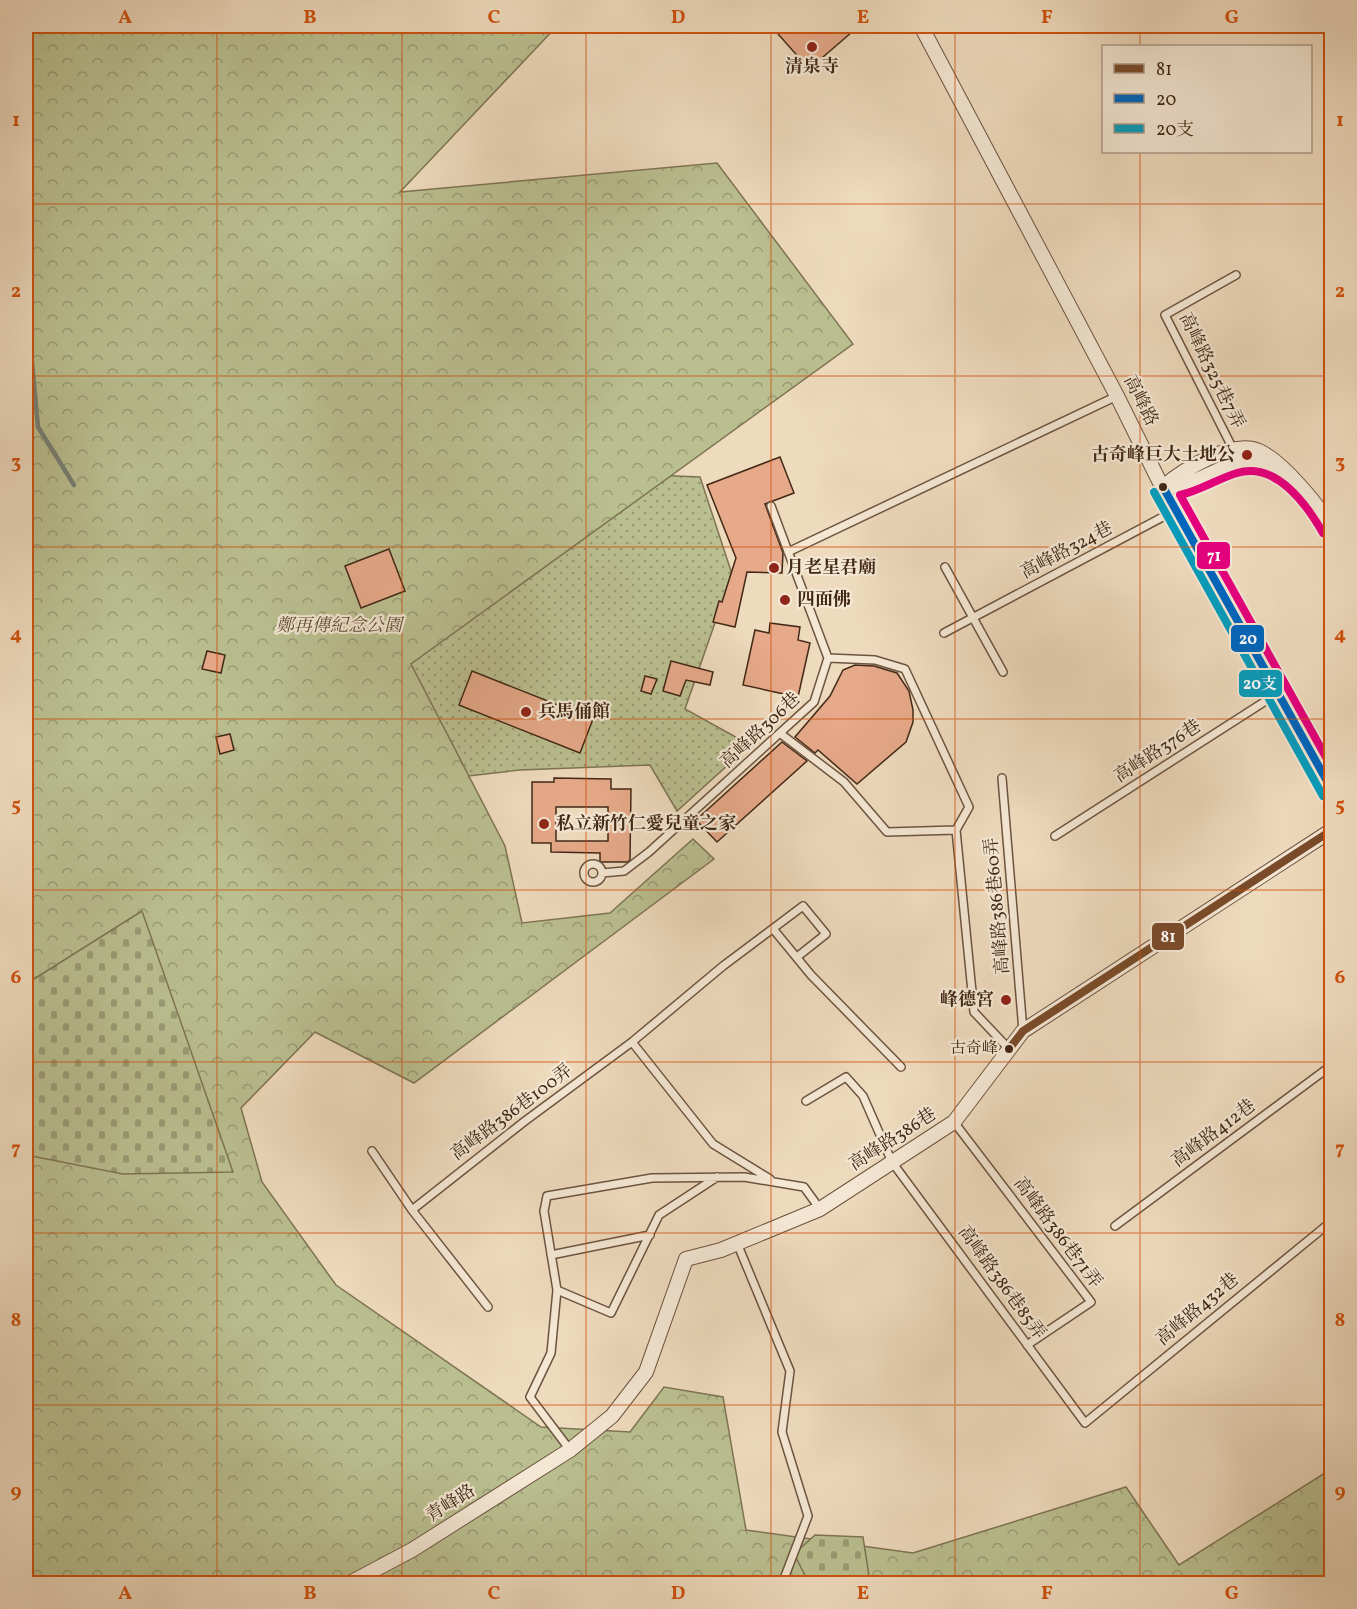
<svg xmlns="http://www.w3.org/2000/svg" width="1357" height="1609" font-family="Vollkorn,'Noto Serif TC',serif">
  <defs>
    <pattern id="green-dots" width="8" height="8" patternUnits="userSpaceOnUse" patternTransform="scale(1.5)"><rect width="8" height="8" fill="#babf90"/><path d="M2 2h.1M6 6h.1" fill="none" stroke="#999b75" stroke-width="1.8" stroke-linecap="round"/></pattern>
    <pattern id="forest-crowns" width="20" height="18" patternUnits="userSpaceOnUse" patternTransform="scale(1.5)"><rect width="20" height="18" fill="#babf90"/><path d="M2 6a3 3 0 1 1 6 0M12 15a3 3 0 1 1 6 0" fill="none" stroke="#999b75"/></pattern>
    <pattern id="cemetery-stones" width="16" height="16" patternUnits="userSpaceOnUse" patternTransform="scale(1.5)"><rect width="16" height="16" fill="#babf90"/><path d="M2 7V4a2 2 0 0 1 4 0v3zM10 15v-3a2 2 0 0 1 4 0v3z" fill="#999b75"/></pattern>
  </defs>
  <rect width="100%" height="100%" fill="#eedabd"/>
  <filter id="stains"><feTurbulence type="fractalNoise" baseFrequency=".00333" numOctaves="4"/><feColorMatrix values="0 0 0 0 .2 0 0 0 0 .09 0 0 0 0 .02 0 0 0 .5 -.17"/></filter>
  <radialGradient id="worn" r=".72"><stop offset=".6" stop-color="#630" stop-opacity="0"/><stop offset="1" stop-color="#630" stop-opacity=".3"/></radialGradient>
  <!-- green -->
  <path fill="url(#green-dots)" stroke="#7e7453" stroke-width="1.5" d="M 314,461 L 700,477 L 732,574 L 685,709 L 750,745 L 677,811 L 650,765 L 520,770 L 222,804 Z"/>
  <!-- forest -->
  <path fill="url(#forest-crowns)" stroke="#7e7453" stroke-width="1.5" d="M 26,26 L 557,26 L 400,192 L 717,163 L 853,344 L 411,664 L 505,846 L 522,923 L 610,913 L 693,839 L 714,859 L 414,1083 L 315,1032 L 241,1108 L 262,1182 L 336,1285 L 541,1427 L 630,1432 L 664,1387 L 723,1397 L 746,1530 L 913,1553 L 1126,1487 L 1179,1565 L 1331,1469 L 1331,1583 L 26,1584 Z"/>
  <!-- cemetery -->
  <path fill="url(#cemetery-stones)" stroke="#7e7453" stroke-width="1.5" d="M 142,911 L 233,1172 L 123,1174 L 26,1155 L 26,984 Z
    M 815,1535 L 863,1537 L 870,1583 L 809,1583 L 794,1554 Z"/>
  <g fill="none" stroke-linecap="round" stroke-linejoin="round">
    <!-- stream -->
    <path stroke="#768075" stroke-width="4.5" d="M 26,334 L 30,341 L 38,427 L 74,485"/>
  </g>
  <!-- building -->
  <path fill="#e6a989" stroke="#422816" stroke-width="1.5" fill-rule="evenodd" d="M 771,26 L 859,26 L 809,69 Z
    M 780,457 L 794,493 L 765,504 L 783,553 L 782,573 L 747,572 L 735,627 L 713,622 L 719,601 L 722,602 L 736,558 L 707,485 Z
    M 389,549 L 405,591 L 361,608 L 345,566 Z
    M 770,623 L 800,627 L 798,640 L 810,643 L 798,697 L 743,685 L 755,630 L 769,633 Z
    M 207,651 L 225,655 L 221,673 L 202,669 Z
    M 671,661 L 713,672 L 710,685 L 686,680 L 680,696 L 663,691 Z
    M 855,665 L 874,666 L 897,673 L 909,691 L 913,710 L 913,722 L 906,742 L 857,784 L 818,750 L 815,753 L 795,737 L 830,696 L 843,670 Z
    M 472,671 L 593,719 L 580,753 L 459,705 Z
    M 645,676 L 657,679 L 651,694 L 641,691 Z
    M 230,734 L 234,750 L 220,754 L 216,737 Z
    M 782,742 L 807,761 L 717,842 L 696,820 Z
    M 554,778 L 611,779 L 611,789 L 631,789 L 630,860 L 627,862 L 600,862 L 600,853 L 551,852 L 551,843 L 532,843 L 532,782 L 554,782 ZM 556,807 L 608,807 L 608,841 L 556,841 Z"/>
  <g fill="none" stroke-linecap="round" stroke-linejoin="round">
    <!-- service casing -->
    <g stroke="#6d5440" stroke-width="10">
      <path id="service" d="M 112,26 L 137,26
        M 1233,449 L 1165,315 L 1236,275
        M 788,552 L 1117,396
        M 945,567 L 1003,672
        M 944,633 L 1174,511
        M 828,658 L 875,660 L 905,669 L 969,807 L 956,830
        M 781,734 L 844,782 L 887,832 L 956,830 L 974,1012 L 1009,1049
        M 1002,778 L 1023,1031
        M 1055,836 L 1278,693
        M584 873a9 9 0 1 1 18 0a9 9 0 1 1-18 0Z
        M 602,873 L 624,871 L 649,852 L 814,702 L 828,658 L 771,506
        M 774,930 L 811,975 L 901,1067
        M 632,1042 L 713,1144 L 770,1179
        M 806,1101 L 846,1077 L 863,1096 L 892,1162 L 1085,1423 L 1332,1221
        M 954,1122 L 1091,1302 L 1027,1345
        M 372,1151 L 412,1210 L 488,1307
        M 412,1210 L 525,1121 L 632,1042 L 723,966 L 803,906 L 826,934 L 797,957
        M 1115,1226 L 1332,1065
        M 737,1243 L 790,1371 L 782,1432 L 808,1516 L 782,1584
        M 551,1255 L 650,1235
        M 557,1290 L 611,1313 L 659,1215 L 717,1177
        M 570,1450 L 530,1397 L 551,1353 L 557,1290 L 544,1211 L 547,1196 L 652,1178 L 744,1177 L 804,1187 L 820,1209"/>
    </g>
    <!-- minor casing -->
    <g stroke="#6d5440" stroke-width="16">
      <path id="minor" d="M 921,26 L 1117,396 L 1174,511 L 1332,791
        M 1326,26 L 1332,31
        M 1163,487 C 1183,470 1232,439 1259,451 C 1283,462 1318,505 1332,528
        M 1163,487 L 1184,486 L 1238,461 L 1258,462 L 1274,469
        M 348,1584 L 412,1550 L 570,1450 L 612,1416 L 646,1372 L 686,1259 L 721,1250 L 820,1209 L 954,1122 L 1023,1031 L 1332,830"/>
    </g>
    <!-- service -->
    <use href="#service" stroke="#f4e7d4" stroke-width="7"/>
    <!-- minor -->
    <use href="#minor" stroke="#f4e7d4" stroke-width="14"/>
    <!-- bus-1 casing -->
    <g stroke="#f4e7d4" stroke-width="12">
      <path id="bus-1" d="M 1009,1049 L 1023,1031 L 1332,830"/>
    </g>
    <!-- bus-2 casing -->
    <g stroke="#f4e7d4" stroke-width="12">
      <path id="bus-2" d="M 1163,487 L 1332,790"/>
    </g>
    <!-- bus-3 casing -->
    <g stroke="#f4e7d4" stroke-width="12">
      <path id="bus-3" d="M 1154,492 L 1323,796"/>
    </g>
    <!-- bus-4 casing -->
    <g stroke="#f4e7d4" stroke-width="12">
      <path id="bus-4" d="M 1323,533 C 1307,505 1276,461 1237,473 C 1217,479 1200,491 1180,495 L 1332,768"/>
    </g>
    <!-- bus-1 -->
    <use href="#bus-1" stroke="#7a4b2a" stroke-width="8"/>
    <!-- bus-2 -->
    <use href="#bus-2" stroke="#0065bd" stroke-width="8"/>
    <!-- bus-3 -->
    <use href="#bus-3" stroke="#079cbc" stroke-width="8"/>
    <!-- bus-4 -->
    <use href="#bus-4" stroke="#e5007d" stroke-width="8"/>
  </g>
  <!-- grid -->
  <path fill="none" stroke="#cf520e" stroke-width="1.5" stroke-opacity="0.55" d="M 217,26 L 217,1584M 402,26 L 402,1584M 586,26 L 586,1584M 771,26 L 771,1584M 955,26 L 955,1584M 1140,26 L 1140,46M 1140,152 L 1140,1584M 26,204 L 1332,204M 26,376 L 1332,376M 26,547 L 1332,547M 26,719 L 1332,719M 26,890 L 1332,890M 26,1062 L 1332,1062M 26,1233 L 1332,1233M 26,1405 L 1332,1405"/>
  <!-- markers -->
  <g fill="#8f2418" stroke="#f4e7d4" stroke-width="2">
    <circle cx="812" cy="47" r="6"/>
    <circle cx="1247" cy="455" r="6"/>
    <circle cx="774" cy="568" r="6"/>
    <circle cx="785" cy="600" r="6"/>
    <circle cx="526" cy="712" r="6"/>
    <circle cx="544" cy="824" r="6"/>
    <circle cx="1006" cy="1000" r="6"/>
  </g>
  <g fill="#422816" stroke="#f4e7d4" stroke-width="2">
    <circle cx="1163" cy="487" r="5"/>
    <circle cx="1009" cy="1049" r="5"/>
  </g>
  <g text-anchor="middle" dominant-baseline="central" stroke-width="4.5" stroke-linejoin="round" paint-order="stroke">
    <!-- bus labels -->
    <g font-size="16" fill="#422816" stroke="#f4e7d4" text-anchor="end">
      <text x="998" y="1049">古奇峰</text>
    </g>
    <!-- poi labels -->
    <g font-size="18" font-weight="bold" fill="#422816" stroke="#f4e7d4" text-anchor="start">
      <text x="812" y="67" text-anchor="middle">清泉寺</text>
      <text x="1235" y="455" text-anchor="end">古奇峰巨大土地公</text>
      <text x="786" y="568">月老星君廟</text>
      <text x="797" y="600">四面佛</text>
      <text x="538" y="712">兵馬俑館</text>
      <text x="556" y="824">私立新竹仁愛兒童之家</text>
      <text x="994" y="1000" text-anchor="end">峰德宮</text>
    </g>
    <!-- street labels -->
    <g font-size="18" fill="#422816" stroke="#f4e7d4">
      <text transform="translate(1211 371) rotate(64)">高峰路325巷7弄</text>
      <text transform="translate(1140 401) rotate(63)">高峰路</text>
      <text transform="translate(1067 551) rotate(-28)">高峰路324巷</text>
      <text transform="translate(761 731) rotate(-43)">高峰路306巷</text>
      <text transform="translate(1158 752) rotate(-33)">高峰路376巷</text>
      <text transform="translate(998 906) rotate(-95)">高峰路386巷60弄</text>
      <text transform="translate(512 1113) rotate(-37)">高峰路386巷100弄</text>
      <text transform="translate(1214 1134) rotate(-37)">高峰路412巷</text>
      <text transform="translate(893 1140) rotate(-33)">高峰路386巷</text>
      <text transform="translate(1057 1233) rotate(53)">高峰路386巷71弄</text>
      <text transform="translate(1001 1283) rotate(54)">高峰路386巷85弄</text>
      <text transform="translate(1198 1310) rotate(-40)">高峰路432巷</text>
      <text transform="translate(451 1504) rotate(-32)">青峰路</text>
    </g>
    <!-- park labels -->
    <g font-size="18" font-style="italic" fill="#604e34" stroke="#f4e7d4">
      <text x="339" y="626">鄭再傳紀念公園</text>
    </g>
  </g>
  <g stroke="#f4e7d4" stroke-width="2">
    <rect x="1196" y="541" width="35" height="29" rx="6" fill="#e5007d"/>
    <rect x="1230" y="624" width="35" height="29" rx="6" fill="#0065bd"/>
    <rect x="1238" y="669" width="45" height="29" rx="6" fill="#079cbc"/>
    <rect x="1151" y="922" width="34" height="29" rx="6" fill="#7a4b2a"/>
  </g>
  <g font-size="16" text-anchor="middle" font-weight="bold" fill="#fff">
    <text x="1214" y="561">71</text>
    <text x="1248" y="644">20</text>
    <text x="1260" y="689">20支</text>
    <text x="1168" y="942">81</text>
  </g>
  <!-- margin -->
  <rect width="1357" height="1609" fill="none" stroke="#eedabd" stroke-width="66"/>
  <!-- legend -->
  <rect x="1102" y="45" width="210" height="108" fill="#f4e7d4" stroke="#ad9b88" stroke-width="1.5"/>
  <rect x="1114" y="64" width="30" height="9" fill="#7a4b2a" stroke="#ad9b88" stroke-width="1.5"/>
  <text x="1156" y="75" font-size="18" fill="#422816">81</text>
  <rect x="1114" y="94" width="30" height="9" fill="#0065bd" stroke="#ad9b88" stroke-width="1.5"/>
  <text x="1156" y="105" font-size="18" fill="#422816">20</text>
  <rect x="1114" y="124" width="30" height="9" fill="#079cbc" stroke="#ad9b88" stroke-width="1.5"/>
  <text x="1156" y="135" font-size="18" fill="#422816">20支</text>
  <rect x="33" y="33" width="1291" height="1543" fill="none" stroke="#cf520e" stroke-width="2"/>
  <g font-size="20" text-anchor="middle" font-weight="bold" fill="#cf520e">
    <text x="125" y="23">A</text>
    <text x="310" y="23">B</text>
    <text x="494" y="23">C</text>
    <text x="678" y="23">D</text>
    <text x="863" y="23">E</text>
    <text x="1047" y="23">F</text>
    <text x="1232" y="23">G</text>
    <text x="16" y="126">1</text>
    <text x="1340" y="126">1</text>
    <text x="16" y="297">2</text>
    <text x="1340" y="297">2</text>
    <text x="16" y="468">3</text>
    <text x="1340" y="468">3</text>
    <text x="16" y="640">4</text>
    <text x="1340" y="640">4</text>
    <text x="16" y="811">5</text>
    <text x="1340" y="811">5</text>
    <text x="16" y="983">6</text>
    <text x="1340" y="983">6</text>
    <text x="16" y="1154">7</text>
    <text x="1340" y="1154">7</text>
    <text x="16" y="1326">8</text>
    <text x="1340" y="1326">8</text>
    <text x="16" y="1497">9</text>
    <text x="1340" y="1497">9</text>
    <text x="125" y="1599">A</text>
    <text x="310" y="1599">B</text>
    <text x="494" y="1599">C</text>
    <text x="678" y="1599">D</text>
    <text x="863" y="1599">E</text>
    <text x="1047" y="1599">F</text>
    <text x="1232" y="1599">G</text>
  </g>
  <rect width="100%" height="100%" filter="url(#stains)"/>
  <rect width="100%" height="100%" fill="url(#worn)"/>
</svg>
